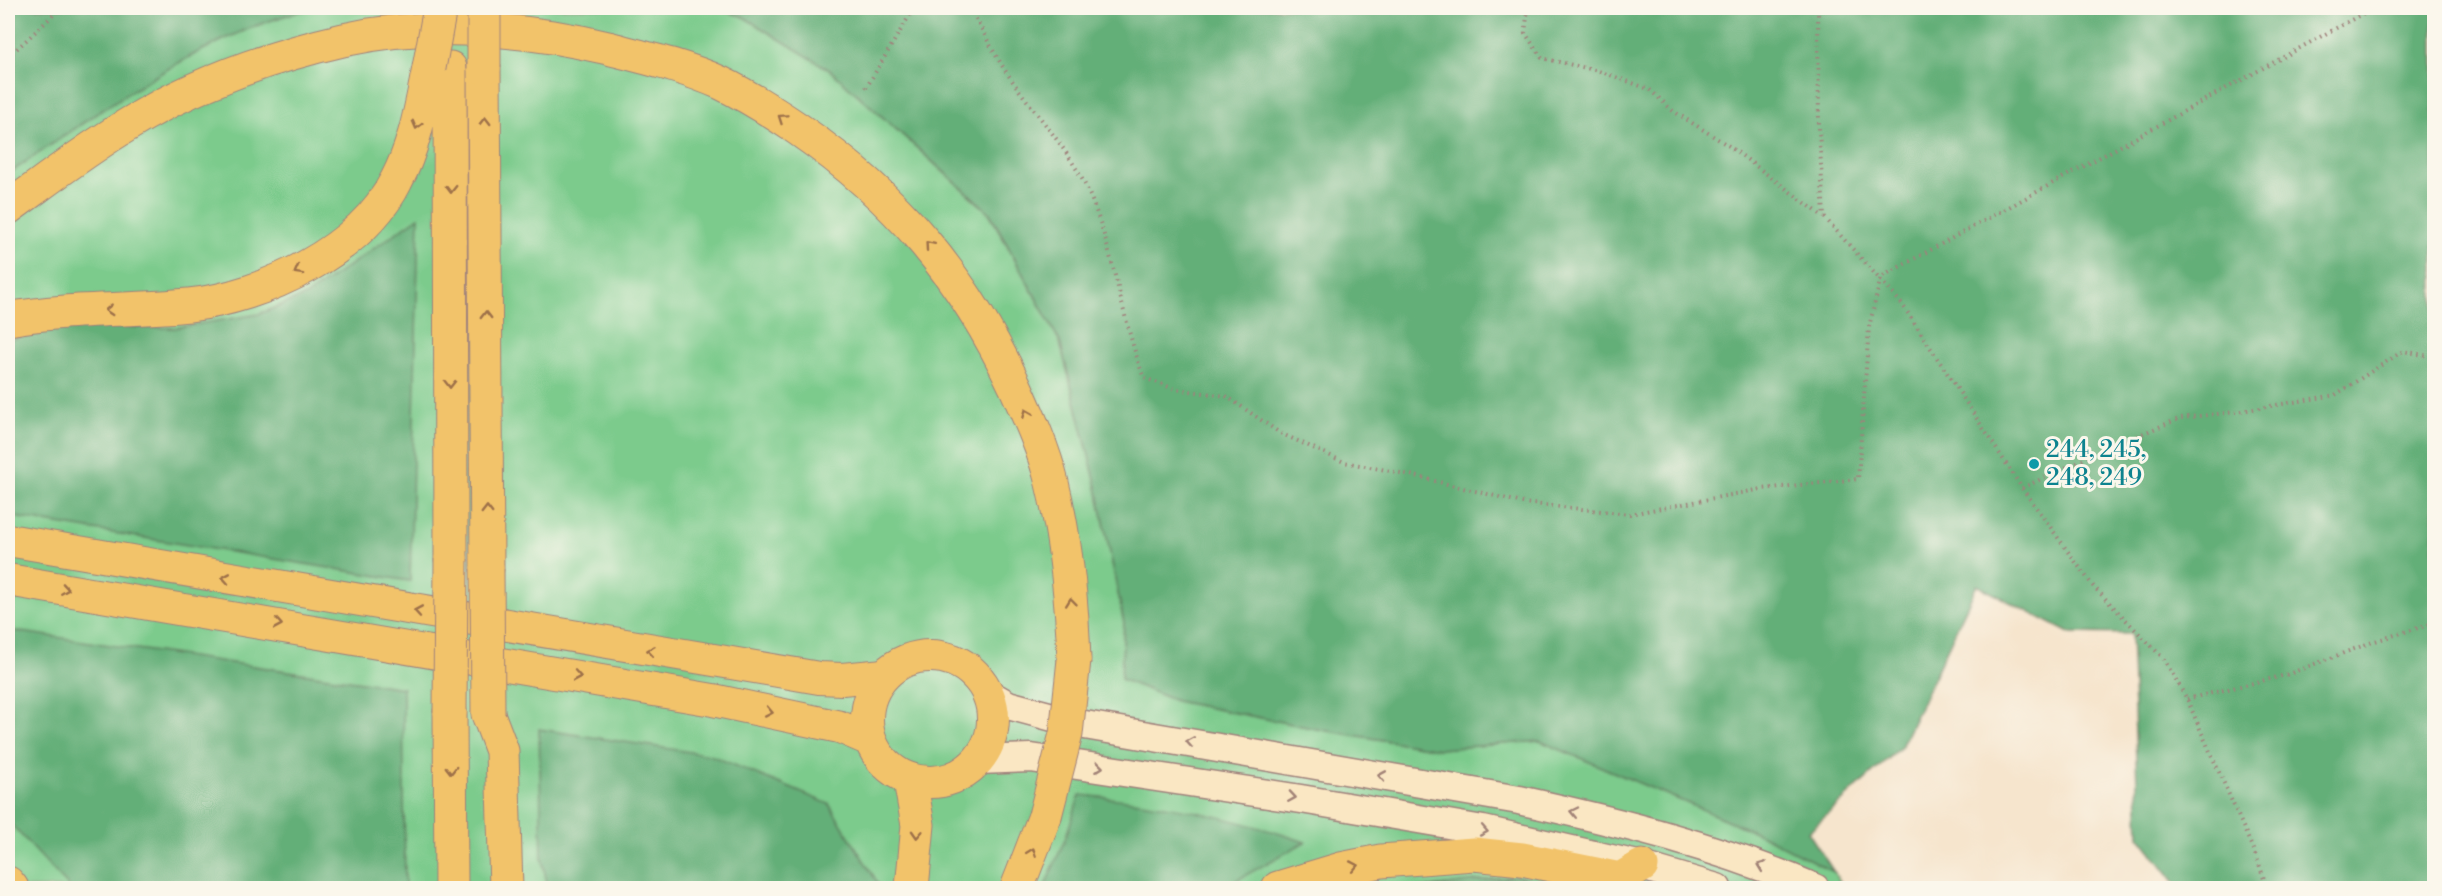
<svg xmlns="http://www.w3.org/2000/svg" width="2442" height="896" font-family="'Libre Bodoni',serif">
  <rect width="100%" height="100%" fill="#fbf7ec"/>
  <filter id="ink" filterUnits="userSpaceOnUse"><feTurbulence type="fractalNoise" baseFrequency=".0167" numOctaves="2"/><feDisplacementMap in="SourceGraphic" scale="12" xChannelSelector="R" yChannelSelector="G"/><feConvolveMatrix kernelMatrix="1 2 1 2 8 2 1 2 1" color-interpolation-filters="sRGB"/></filter>
  <filter id="wash" filterUnits="userSpaceOnUse"><feTurbulence type="fractalNoise" baseFrequency=".008" numOctaves="4" result="noise"/><feDisplacementMap in="SourceGraphic" scale="24" xChannelSelector="R" yChannelSelector="G"/><feGaussianBlur stdDeviation="1.35" result="paint"/><feColorMatrix in="noise" values="0 0 0 0 0 0 0 0 0 0 0 0 0 0 0 0 0 1.4 0 .05"/><feComposite in="paint" operator="in"/></filter>
  <g filter="url(#wash)">
    <rect width="100%" height="100%" fill="#f6e5cd"/>
    <!-- green -->
    <path fill="#7bcb8c" stroke="#62755c" stroke-width="1.5" d="M 313,8 L 711,8 L 742,16 L 830,70 L 989,213 L 1060,342 L 1097,487 L 1124,623 L 1121,679 L 1176,701 L 1322,730 L 1439,749 L 1540,741 L 1760,834 L 1834,872 L 1844,888 L 1565,888 L 1517,876 L 1424,888 L 8,888 L 8,174 C 103,111 199,35 313,8 Z"/>
    <!-- forest -->
    <path fill="#64af78" stroke="#576752" stroke-width="1.5" d="M 8,8 L 313,8 C 201,34 102,111 8,174 Z
      M 711,8 L 2434,8 L 2434,888 L 2179,888 L 2139,836 L 2131,634 L 2069,633 L 1977,585 L 1901,747 L 1808,832 L 1834,872 L 1760,834 L 1540,741 L 1439,749 L 1322,730 L 1176,701 L 1121,679 L 1124,623 L 1097,487 L 1060,342 L 990,213 L 830,70 L 742,16 Z
      M 419,217 L 410,581 L 8,516 L 8,340 L 66,325 L 174,328 L 259,314 L 307,295 Z
      M 8,630 L 403,688 L 405,888 L 70,888 L 8,821 Z
      M 539,729 L 710,755 L 829,804 L 881,888 L 548,888 L 542,859 Z
      M 1080,795 C 1160,802 1229,816 1305,842 L 1223,888 L 1044,888 L 1065,839 Z
      M 1517,876 L 1565,888 L 1424,888 Z"/>
  </g>
  <g filter="url(#ink)">
    <g fill="none" stroke-linecap="round" stroke-linejoin="round">
      <!-- secondary casing -->
      <g stroke="#a0827c" stroke-width="31">
        <path id="secondary" d="M 987,693 L 1008,705 L 1079,724 L 1519,800 C 1620,822 1719,847 1815,888
          M 978,760 L 1031,758 L 1301,799 L 1483,830 L 1642,866 L 1717,888"/>
      </g>
      <!-- primary casing -->
      <g stroke="#a0827c" stroke-width="34">
        <path id="primary" d="M 8,540 L 819,678 L 842,679 L 884,675
          M 8,580 L 713,700 L 840,727 L 870,740
          M867 719a63 63 0 1 1 126 0a63 63 0 1 1-126 0Z"/>
      </g>
      <!-- highway casing -->
      <g stroke="#a0827c" stroke-width="35">
        <path id="highway" d="M 450,68 L 451,559
          M 484,68 L 487,569
          M 8,208 C 48,179 87,149 129,124 C 194,84 269,57 343,40 C 429,21 523,28 608,48 C 646,58 685,67 721,83 C 748,96 773,112 798,129 C 897,197 964,277 1015,386 C 1029,417 1044,450 1052,483 C 1066,541 1072,601 1074,660
          M 8,319 C 67,308 128,311 189,305 C 263,297 361,251 396,181 C 415,146 421,107 429,68
          M 450,712 L 451,888
          M 488,714 L 502,751 L 506,888
          M 910,780 L 918,825 L 912,888
          M 8,883 L 12,888
          M 1017,888 L 1045,816
          M 1278,888 L 1341,869 L 1381,861 L 1474,854 L 1522,859 L 1620,879 L 1642,866"/>
      </g>
      <!-- path -->
      <path stroke="#a0827c" stroke-width="4" stroke-dasharray="1.5 4.5" stroke-linecap="butt" d="M 970,8 C 981,27 991,48 1003,67 C 1030,109 1067,145 1088,191 C 1114,250 1121,317 1144,378 L 1175,389 L 1226,396 L 1280,433 L 1344,462 L 1411,475 L 1523,503 L 1630,514 L 1762,489 L 1858,479 L 1869,327 L 1881,277 L 2373,8
        M 1528,8 L 1525,33 L 1542,58 L 1599,71 L 1649,89 L 1673,111 L 1729,146 L 1824,217
        M 1818,8 L 1819,129 L 1824,217 L 1902,304 L 2022,488 L 2093,586 L 2164,659 L 2187,699 L 2258,861 L 2267,888
        M 8,57 L 61,8
        M 866,88 L 914,8
        M 2022,488 L 2119,443 L 2181,418 L 2236,412 L 2335,395 L 2403,351 L 2434,357
        M 2187,699 L 2286,675 L 2375,641 L 2434,623"/>
      <!-- secondary -->
      <use href="#secondary" stroke="#fae7c3" stroke-width="28"/>
      <!-- primary -->
      <use href="#primary" stroke="#f2c36a" stroke-width="32"/>
      <!-- highway -->
      <use href="#highway" stroke="#f2c36a" stroke-width="33"/>
      <!-- highway-bridge casing -->
      <g stroke="#a0827c" stroke-width="35" stroke-linecap="butt">
        <path id="highway-bridge" d="M 429,68 L 440,8
          M 484,68 L 484,8
          M 487,569 L 488,714
          M 450,712 L 451,559
          M 1045,816 L 1066,734 L 1074,660"/>
      </g>
      <!-- highway-bridge -->
      <use href="#highway-bridge" stroke="#f2c36a" stroke-width="33"/>
    </g>
    <!-- one-way arrows -->
    <defs><path id="oneway-chevron" d="M-2-3.5L2.5 0L-2 3.5" fill="none" stroke-width="1.6" stroke-linecap="round" stroke-linejoin="round" transform="scale(1.5)"/></defs>
    <g stroke="#9e714a">
      <use href="#oneway-chevron" transform="translate(782 118) rotate(-146)"/>
      <use href="#oneway-chevron" transform="translate(485 121) rotate(-90)"/>
      <use href="#oneway-chevron" transform="translate(417 125) rotate(105)"/>
      <use href="#oneway-chevron" transform="translate(451 189) rotate(91)"/>
      <use href="#oneway-chevron" transform="translate(929 245) rotate(-131)"/>
      <use href="#oneway-chevron" transform="translate(298 271) rotate(151)"/>
      <use href="#oneway-chevron" transform="translate(109 310) rotate(177)"/>
      <use href="#oneway-chevron" transform="translate(486 315) rotate(-90)"/>
      <use href="#oneway-chevron" transform="translate(450 384) rotate(90)"/>
      <use href="#oneway-chevron" transform="translate(1027 413) rotate(-113)"/>
      <use href="#oneway-chevron" transform="translate(487 510) rotate(-90)"/>
      <use href="#oneway-chevron" transform="translate(226 578) rotate(-170)"/>
      <use href="#oneway-chevron" transform="translate(65 589) rotate(9)"/>
      <use href="#oneway-chevron" transform="translate(1071 602) rotate(-96)"/>
      <use href="#oneway-chevron" transform="translate(418 611) rotate(-170)"/>
      <use href="#oneway-chevron" transform="translate(278 624) rotate(10)"/>
      <use href="#oneway-chevron" transform="translate(651 651) rotate(-171)"/>
      <use href="#oneway-chevron" transform="translate(577 676) rotate(10)"/>
      <use href="#oneway-chevron" transform="translate(769 712) rotate(11)"/>
      <use href="#oneway-chevron" transform="translate(451 770) rotate(90)"/>
      <use href="#oneway-chevron" transform="translate(917 834) rotate(93)"/>
      <use href="#oneway-chevron" transform="translate(1032 852) rotate(-69)"/>
      <use href="#oneway-chevron" transform="translate(1354 866) rotate(-11)"/>
    </g>
    <g stroke="#a28377">
      <use href="#oneway-chevron" transform="translate(1190 742) rotate(-170)"/>
      <use href="#oneway-chevron" transform="translate(1099 767) rotate(7)"/>
      <use href="#oneway-chevron" transform="translate(1382 776) rotate(-170)"/>
      <use href="#oneway-chevron" transform="translate(1292 797) rotate(9)"/>
      <use href="#oneway-chevron" transform="translate(1574 812) rotate(-168)"/>
      <use href="#oneway-chevron" transform="translate(1484 831) rotate(11)"/>
      <use href="#oneway-chevron" transform="translate(1761 866) rotate(-159)"/>
    </g>
  </g>
  <!-- markers -->
  <circle fill="#0f9aa8" stroke="#fbf7ec" stroke-width="2" cx="2034" cy="464" r="6"/>
  <g text-anchor="middle" dominant-baseline="central" stroke-width="6" stroke-linejoin="round" paint-order="stroke">
    <!-- culture labels -->
    <g font-size="24" fill="#0d838f" stroke="#fbf7ec" text-anchor="start">
      <text x="2046" y="450">244, 245,<tspan x="2046" dy="28">248, 249</tspan></text>
    </g>
  </g>
  <!-- margin -->
  <rect width="2442" height="896" fill="none" stroke="#fbf7ec" stroke-width="30"/>
</svg>
